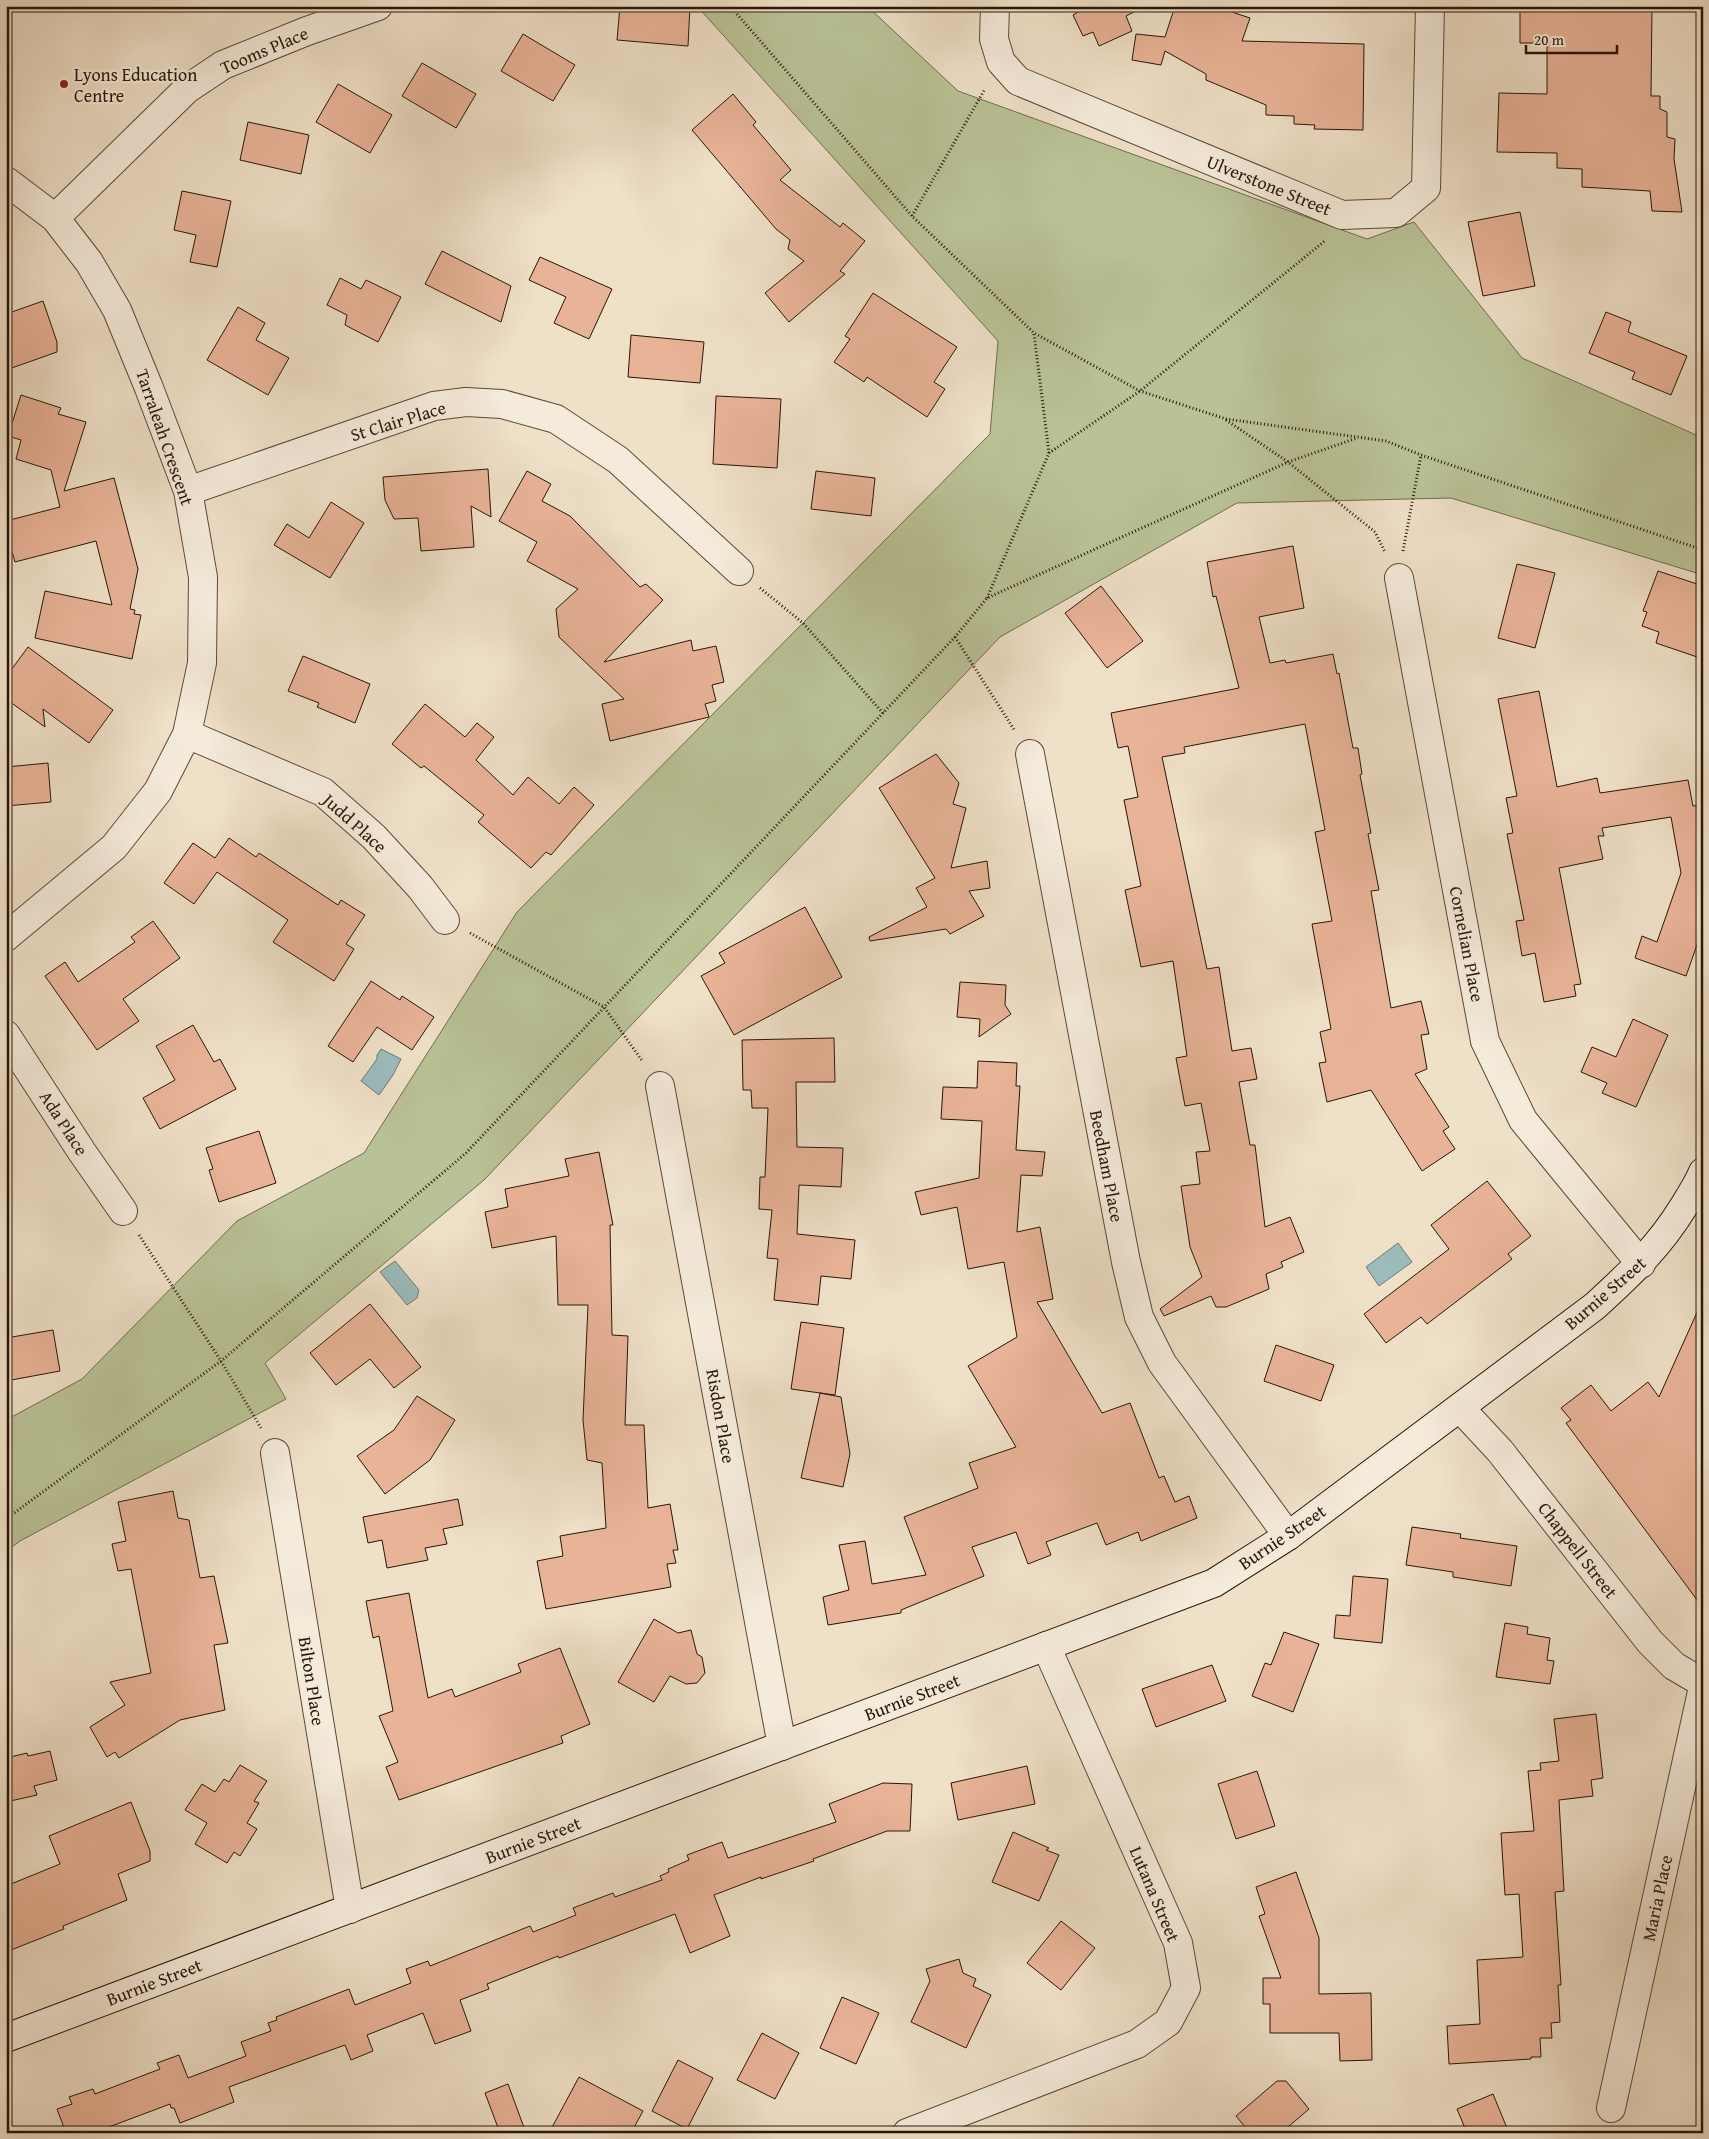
<svg xmlns="http://www.w3.org/2000/svg" width="1709" height="2139" font-family="'Gentium Book Plus',serif">
  <rect width="100%" height="100%" fill="#efe0c8"/>
  <filter id="stains"><feTurbulence type="fractalNoise" baseFrequency=".004" numOctaves="4"/><feColorMatrix values="0 0 0 0 .2 0 0 0 0 .09 0 0 0 0 .02 0 0 0 .5 -.17"/></filter>
  <radialGradient id="worn" r=".72"><stop offset=".6" stop-color="#630" stop-opacity="0"/><stop offset="1" stop-color="#630" stop-opacity=".3"/></radialGradient>
  <!-- green -->
  <path fill="#b9c296" stroke="#706c4f" d="M 697,6 L 867,6 L 958,91 L 1367,239 L 1414,222 L 1522,358 L 1703,438 L 1703,575 L 1451,498 L 1237,503 L 1000,637 L 484,1180 L 265,1363 L 286,1399 L 20,1541 L 6,1551 L 6,1420 L 82,1379 L 237,1221 L 364,1153 L 517,912 L 990,434 L 998,341 Z"/>
  <!-- water -->
  <path fill="#9bbbbc" stroke="#6d7974" d="M 381,1049 L 401,1059 L 393,1075 L 379,1095 L 361,1081 L 377,1059 L 377,1055 Z
    M 1398,1243 L 1412,1262 L 1379,1286 L 1366,1267 Z
    M 395,1261 L 419,1290 L 417,1298 L 407,1305 L 380,1272 Z"/>
  <!-- building -->
  <path fill="#e9b398" stroke="#281608" d="M 620,6 L 690,6 L 688,46 L 617,40 Z
    M 1080,6 L 1146,6 L 1126,16 L 1132,31 L 1099,46 L 1093,32 L 1083,36 L 1073,15 L 1082,10 Z
    M 1175,6 L 1214,6 L 1250,18 L 1242,41 L 1364,44 L 1363,130 L 1314,129 L 1315,125 L 1294,124 L 1294,116 L 1266,115 L 1266,105 L 1206,80 L 1206,74 L 1165,51 L 1161,65 L 1132,60 L 1136,34 L 1165,37 Z
    M 1520,6 L 1652,6 L 1651,96 L 1660,96 L 1660,109 L 1667,112 L 1667,137 L 1675,139 L 1674,159 L 1682,212 L 1652,211 L 1650,191 L 1582,187 L 1582,169 L 1557,168 L 1557,153 L 1497,152 L 1499,93 L 1547,94 L 1547,43 L 1520,43 Z
    M 523,34 L 575,65 L 553,101 L 501,71 Z
    M 422,63 L 476,94 L 456,128 L 402,96 Z
    M 338,84 L 392,115 L 370,153 L 316,122 Z
    M 733,94 L 756,122 L 753,125 L 791,170 L 780,180 L 840,227 L 843,223 L 865,241 L 840,271 L 845,274 L 789,322 L 765,293 L 804,261 L 788,249 L 790,240 L 776,229 L 692,130 Z
    M 248,122 L 309,135 L 301,174 L 240,160 Z
    M 182,191 L 231,201 L 217,267 L 190,262 L 196,235 L 174,230 Z
    M 1520,212 L 1535,286 L 1483,296 L 1468,222 Z
    M 442,251 L 511,286 L 501,322 L 425,284 Z
    M 540,257 L 612,289 L 589,339 L 554,323 L 566,297 L 529,280 Z
    M 340,278 L 361,289 L 366,280 L 401,297 L 378,342 L 345,325 L 347,315 L 327,305 Z
    M 873,293 L 957,347 L 934,382 L 945,389 L 927,417 L 867,377 L 864,382 L 834,362 L 850,339 L 845,336 Z
    M 43,301 L 57,342 L 57,352 L 6,370 L 6,314 Z
    M 238,307 L 265,323 L 256,340 L 289,358 L 268,395 L 207,360 Z
    M 1606,312 L 1631,322 L 1628,332 L 1687,356 L 1671,395 L 1632,379 L 1635,372 L 1589,353 Z
    M 631,335 L 704,342 L 700,383 L 628,377 Z
    M 21,395 L 61,408 L 58,414 L 86,422 L 64,491 L 114,478 L 138,569 L 130,609 L 135,610 L 134,614 L 141,615 L 132,659 L 35,638 L 45,591 L 112,605 L 96,541 L 15,562 L 6,530 L 6,521 L 60,507 L 51,470 L 16,459 L 21,440 L 8,436 Z
    M 716,396 L 781,399 L 777,468 L 713,464 Z
    M 488,469 L 491,517 L 471,506 L 474,547 L 421,551 L 418,518 L 394,519 L 385,500 L 383,477 Z
    M 527,471 L 551,484 L 542,501 L 570,516 L 640,587 L 646,584 L 663,600 L 604,662 L 691,640 L 693,651 L 716,646 L 724,682 L 712,685 L 716,701 L 705,704 L 709,717 L 610,741 L 602,704 L 624,699 L 559,637 L 556,609 L 578,589 L 527,561 L 537,542 L 499,521 Z
    M 816,471 L 875,478 L 871,516 L 811,509 Z
    M 331,502 L 364,523 L 330,578 L 274,545 L 287,524 L 309,538 Z
    M 1293,546 L 1304,608 L 1259,617 L 1270,663 L 1285,660 L 1286,663 L 1333,654 L 1337,674 L 1339,673 L 1353,748 L 1358,748 L 1362,774 L 1360,775 L 1371,833 L 1368,834 L 1379,890 L 1371,891 L 1391,1008 L 1421,1001 L 1429,1034 L 1421,1035 L 1427,1069 L 1415,1074 L 1449,1127 L 1443,1131 L 1455,1149 L 1422,1171 L 1371,1090 L 1327,1102 L 1319,1063 L 1326,1062 L 1320,1032 L 1331,1029 L 1312,924 L 1332,921 L 1315,832 L 1325,830 L 1305,724 L 1184,747 L 1185,753 L 1162,757 L 1207,969 L 1219,967 L 1232,1051 L 1251,1048 L 1257,1079 L 1239,1082 L 1250,1145 L 1255,1145 L 1265,1227 L 1290,1217 L 1304,1252 L 1281,1262 L 1283,1267 L 1266,1274 L 1269,1289 L 1226,1307 L 1216,1307 L 1211,1296 L 1164,1316 L 1160,1309 L 1202,1277 L 1190,1247 L 1181,1186 L 1200,1184 L 1196,1152 L 1210,1151 L 1201,1103 L 1185,1106 L 1176,1058 L 1187,1056 L 1173,961 L 1141,967 L 1125,890 L 1141,886 L 1124,800 L 1138,797 L 1128,746 L 1118,748 L 1111,713 L 1239,688 L 1216,596 L 1213,597 L 1207,562 Z
    M 1517,564 L 1555,573 L 1535,648 L 1498,638 Z
    M 1658,571 L 1703,586 L 1703,659 L 1656,643 L 1659,632 L 1642,626 L 1647,612 L 1643,611 Z
    M 1101,586 L 1143,641 L 1107,668 L 1065,613 Z
    M 28,647 L 113,710 L 89,743 L 43,709 L 45,727 L 6,699 L 6,677 Z
    M 303,656 L 370,684 L 355,723 L 317,707 L 319,703 L 288,691 Z
    M 1539,691 L 1557,787 L 1597,778 L 1600,793 L 1688,780 L 1693,806 L 1703,805 L 1703,928 L 1686,976 L 1635,958 L 1642,936 L 1657,942 L 1681,873 L 1671,817 L 1602,828 L 1604,836 L 1598,836 L 1603,859 L 1559,868 L 1581,984 L 1574,985 L 1576,996 L 1544,1002 L 1535,953 L 1522,956 L 1516,921 L 1524,920 L 1507,834 L 1513,833 L 1506,798 L 1517,796 L 1498,699 Z
    M 425,704 L 465,737 L 477,723 L 494,737 L 476,760 L 513,795 L 528,777 L 559,804 L 574,787 L 594,805 L 551,855 L 546,852 L 531,868 L 478,822 L 484,815 L 424,766 L 421,768 L 392,744 Z
    M 936,754 L 959,783 L 953,804 L 966,808 L 951,868 L 987,861 L 990,888 L 969,891 L 984,916 L 950,934 L 946,929 L 870,941 L 869,937 L 927,907 L 916,888 L 935,878 L 879,788 Z
    M 48,763 L 51,802 L 6,806 L 6,767 Z
    M 229,838 L 256,857 L 259,853 L 338,905 L 341,900 L 365,915 L 346,944 L 354,949 L 334,981 L 273,942 L 288,920 L 217,872 L 194,904 L 164,883 L 193,843 L 215,858 Z
    M 805,907 L 842,977 L 734,1035 L 701,976 L 725,963 L 719,953 Z
    M 153,921 L 180,958 L 123,999 L 139,1021 L 97,1050 L 45,976 L 65,962 L 78,982 L 135,942 L 131,937 Z
    M 371,981 L 400,1000 L 402,996 L 434,1017 L 412,1050 L 377,1027 L 353,1062 L 328,1046 Z
    M 960,982 L 1006,985 L 1005,1005 L 1011,1014 L 979,1037 L 980,1019 L 957,1017 Z
    M 1633,1019 L 1668,1035 L 1636,1107 L 1602,1093 L 1607,1083 L 1581,1072 L 1592,1047 L 1616,1057 Z
    M 193,1025 L 214,1062 L 220,1059 L 236,1089 L 160,1129 L 143,1098 L 175,1080 L 156,1046 Z
    M 834,1038 L 835,1082 L 796,1082 L 797,1147 L 843,1148 L 841,1187 L 799,1185 L 797,1234 L 855,1240 L 851,1279 L 821,1276 L 818,1305 L 774,1300 L 778,1259 L 767,1258 L 772,1210 L 759,1209 L 760,1177 L 765,1177 L 768,1108 L 752,1108 L 751,1090 L 743,1090 L 742,1040 Z
    M 978,1061 L 1017,1063 L 1016,1086 L 1020,1086 L 1016,1150 L 1045,1152 L 1042,1176 L 1021,1175 L 1017,1232 L 1040,1227 L 1053,1299 L 1037,1302 L 1102,1413 L 1130,1403 L 1159,1478 L 1164,1476 L 1175,1502 L 1189,1496 L 1197,1518 L 1141,1541 L 1138,1532 L 1106,1545 L 1097,1523 L 1046,1542 L 1051,1555 L 1028,1564 L 1016,1532 L 972,1547 L 984,1576 L 901,1610 L 901,1613 L 828,1625 L 823,1597 L 849,1590 L 839,1545 L 865,1541 L 872,1584 L 926,1575 L 904,1517 L 978,1488 L 969,1463 L 1016,1447 L 968,1366 L 1017,1337 L 1004,1262 L 968,1269 L 957,1207 L 921,1215 L 915,1192 L 979,1178 L 982,1121 L 941,1119 L 943,1087 L 977,1088 Z
    M 259,1131 L 276,1183 L 219,1202 L 209,1170 L 213,1169 L 206,1148 Z
    M 599,1152 L 613,1225 L 610,1225 L 612,1335 L 628,1336 L 625,1425 L 644,1425 L 648,1508 L 670,1504 L 678,1550 L 673,1550 L 676,1563 L 667,1564 L 671,1587 L 546,1609 L 537,1561 L 563,1556 L 560,1536 L 606,1528 L 602,1463 L 587,1460 L 583,1420 L 588,1305 L 558,1305 L 556,1236 L 492,1248 L 485,1212 L 508,1207 L 505,1189 L 569,1176 L 565,1159 Z
    M 1487,1181 L 1531,1236 L 1508,1254 L 1512,1259 L 1427,1324 L 1421,1317 L 1386,1343 L 1364,1314 L 1449,1249 L 1431,1225 Z
    M 1703,1299 L 1703,1608 L 1566,1423 L 1571,1420 L 1561,1408 L 1591,1385 L 1611,1411 L 1648,1382 L 1659,1397 Z
    M 370,1304 L 421,1367 L 394,1388 L 370,1359 L 336,1385 L 310,1353 Z
    M 801,1322 L 844,1328 L 835,1395 L 791,1389 Z
    M 53,1330 L 60,1371 L 6,1381 L 6,1338 Z
    M 1276,1345 L 1334,1365 L 1321,1401 L 1264,1381 Z
    M 820,1393 L 841,1397 L 850,1454 L 843,1487 L 801,1478 Z
    M 417,1396 L 455,1420 L 430,1460 L 385,1494 L 357,1456 L 394,1430 Z
    M 173,1491 L 178,1518 L 189,1520 L 200,1578 L 214,1576 L 228,1643 L 214,1645 L 225,1710 L 180,1720 L 119,1758 L 115,1752 L 107,1757 L 90,1727 L 125,1705 L 110,1682 L 151,1673 L 131,1569 L 118,1571 L 112,1544 L 126,1541 L 118,1502 Z
    M 458,1499 L 463,1525 L 443,1529 L 447,1544 L 425,1548 L 428,1560 L 387,1568 L 382,1540 L 368,1543 L 363,1517 Z
    M 1412,1527 L 1461,1534 L 1460,1538 L 1517,1546 L 1511,1586 L 1453,1577 L 1453,1572 L 1406,1565 Z
    M 1353,1576 L 1388,1579 L 1382,1643 L 1334,1638 L 1336,1615 L 1350,1616 Z
    M 409,1593 L 428,1698 L 452,1689 L 455,1697 L 521,1672 L 518,1664 L 560,1648 L 590,1724 L 561,1736 L 563,1743 L 399,1800 L 386,1767 L 398,1762 L 379,1716 L 393,1711 L 379,1636 L 373,1638 L 366,1601 Z
    M 654,1619 L 678,1633 L 691,1630 L 697,1654 L 702,1657 L 705,1673 L 697,1683 L 686,1684 L 670,1676 L 654,1702 L 618,1682 Z
    M 1505,1623 L 1528,1627 L 1527,1634 L 1550,1638 L 1547,1660 L 1554,1661 L 1550,1684 L 1496,1677 Z
    M 1284,1632 L 1319,1644 L 1293,1712 L 1252,1696 L 1265,1663 L 1271,1665 Z
    M 1212,1665 L 1226,1701 L 1156,1727 L 1142,1689 Z
    M 1596,1714 L 1603,1778 L 1591,1780 L 1593,1796 L 1559,1800 L 1564,1891 L 1555,1892 L 1561,1985 L 1558,1985 L 1560,2022 L 1551,2023 L 1552,2038 L 1540,2038 L 1541,2057 L 1531,2057 L 1531,2059 L 1449,2064 L 1447,2026 L 1480,2024 L 1477,1960 L 1523,1957 L 1519,1894 L 1505,1895 L 1501,1833 L 1534,1831 L 1528,1771 L 1541,1770 L 1540,1763 L 1559,1761 L 1554,1719 Z
    M 50,1751 L 57,1780 L 34,1786 L 37,1795 L 6,1802 L 6,1758 L 27,1753 L 28,1756 Z
    M 240,1765 L 267,1781 L 254,1801 L 259,1803 L 247,1823 L 257,1829 L 240,1856 L 234,1852 L 227,1863 L 195,1844 L 207,1823 L 185,1810 L 202,1784 L 215,1792 L 224,1779 L 229,1782 Z
    M 1027,1766 L 1035,1804 L 958,1820 L 951,1783 Z
    M 1257,1771 L 1275,1826 L 1236,1839 L 1218,1784 Z
    M 883,1783 L 912,1784 L 910,1831 L 887,1831 L 813,1859 L 814,1861 L 761,1879 L 761,1877 L 714,1895 L 730,1936 L 690,1953 L 675,1914 L 559,1958 L 558,1956 L 487,1984 L 489,1989 L 460,2000 L 471,2031 L 435,2044 L 423,2013 L 367,2035 L 373,2051 L 351,2060 L 345,2045 L 229,2087 L 234,2102 L 180,2123 L 174,2108 L 171,2108 L 170,2104 L 93,2133 L 66,2133 L 57,2109 L 72,2104 L 69,2097 L 93,2089 L 95,2094 L 160,2069 L 157,2063 L 179,2055 L 188,2078 L 246,2056 L 241,2042 L 271,2031 L 268,2023 L 277,2020 L 276,2017 L 349,1989 L 355,2005 L 411,1983 L 406,1969 L 428,1961 L 430,1966 L 530,1926 L 533,1932 L 576,1915 L 573,1908 L 613,1893 L 615,1897 L 662,1880 L 660,1876 L 669,1872 L 668,1869 L 689,1860 L 687,1855 L 722,1842 L 728,1858 L 836,1822 L 829,1804 Z
    M 131,1802 L 150,1851 L 150,1861 L 118,1874 L 127,1900 L 63,1926 L 64,1929 L 6,1952 L 6,1886 L 60,1864 L 49,1836 Z
    M 1013,1832 L 1049,1848 L 1046,1850 L 1059,1855 L 1039,1901 L 992,1882 Z
    M 1296,1872 L 1319,1938 L 1319,1994 L 1371,1993 L 1372,2060 L 1340,2061 L 1339,2033 L 1270,2033 L 1270,2004 L 1263,2004 L 1263,1978 L 1281,1978 L 1259,1916 L 1265,1914 L 1256,1887 Z
    M 1061,1921 L 1095,1948 L 1061,1990 L 1027,1963 Z
    M 959,1959 L 963,1973 L 976,1979 L 973,1986 L 991,1995 L 966,2048 L 911,2022 L 930,1981 L 926,1969 Z
    M 842,1997 L 879,2013 L 856,2064 L 820,2048 Z
    M 762,2033 L 799,2053 L 775,2099 L 737,2080 Z
    M 678,2060 L 713,2078 L 687,2129 L 652,2111 Z
    M 579,2077 L 643,2111 L 631,2133 L 549,2133 Z
    M 1277,2081 L 1286,2081 L 1309,2109 L 1281,2133 L 1250,2133 L 1236,2116 Z
    M 508,2084 L 526,2133 L 500,2133 L 485,2093 Z
    M 1493,2094 L 1509,2133 L 1467,2133 L 1457,2109 Z"/>
  <g fill="none" stroke-linecap="round" stroke-linejoin="round">
    <!-- street casing -->
    <g stroke="#5a4838" stroke-width="30">
      <path id="street" d="M 995,6 L 994,39 L 1001,62 L 1018,81 L 1342,215 L 1396,213 L 1426,188 L 1430,6
        M 6,181 L 55,218 L 89,262 L 117,310 L 149,388 L 188,491 L 203,577 L 202,663 L 187,734 L 158,791 L 114,847 L 6,937
        M 55,218 L 187,89 L 223,65 L 307,31 L 378,6
        M 188,491 L 434,406 L 466,402 L 502,404 L 556,419 L 618,460 L 739,571
        M 1399,578 L 1485,1041 L 1523,1120 L 1641,1264
        M 187,734 L 323,792 L 374,837 L 420,887 L 445,920
        M 1030,754 L 1126,1262 L 1139,1317 L 1162,1363 L 1288,1536
        M 6,1035 L 82,1152 L 123,1211
        M 660,1086 L 782,1746
        M 1460,1408 L 1500,1451 L 1650,1642 L 1674,1666 L 1703,1683
        M 275,1453 L 350,1909
        M 1611,2108 L 1703,1687
        M 907,2133 L 1137,2044 L 1168,2022 L 1186,1988 L 1178,1943 L 1046,1646"/>
    </g>
    <!-- secondary casing -->
    <g stroke="#281608" stroke-width="30">
      <path id="secondary" d="M 6,2038 L 1214,1583 L 1288,1536 L 1595,1306 C 1630,1274 1659,1247 1684,1206 C 1691,1195 1698,1184 1703,1172"/>
    </g>
    <!-- path -->
    <path stroke="#281608" stroke-width="3" stroke-dasharray="1 2.5" stroke-linecap="butt" d="M 730,6 L 912,216 L 1034,333 L 1140,391 L 1226,419 L 1386,441 L 1421,455 L 1703,550
      M 912,216 L 985,89
      M 1034,334 L 1049,453
      M 1226,420 L 1288,462 L 1375,532 L 1385,552
      M 1403,551 L 1421,455
      M 760,588 L 803,623 L 883,713
      M 987,598 L 1049,453 L 1140,391 L 1326,240
      M 955,637 L 1015,731
      M 470,933 L 604,1007 L 643,1062
      M 139,1235 L 221,1361 L 261,1428
      M 6,1519 L 221,1361 L 466,1153 L 883,713 L 955,637 L 987,598 L 1288,462 L 1357,438"/>
    <!-- street -->
    <use href="#street" stroke="#f5ebdb" stroke-width="28"/>
    <!-- secondary -->
    <use href="#secondary" stroke="#f5ebdb" stroke-width="28"/>
  </g>
  <!-- markers -->
  <circle fill="#8f2418" stroke="#f5ebdb" stroke-width="2" cx="64" cy="84" r="5"/>
  <g text-anchor="middle" dominant-baseline="central" stroke-width="4.5" stroke-linejoin="round" paint-order="stroke">
    <!-- street labels -->
    <g font-size="18" fill="#281608" stroke="#f5ebdb">
      <text transform="translate(264 50) rotate(-23)">Tooms Place</text>
      <text transform="translate(1269 185) rotate(22)">Ulverstone Street</text>
      <text transform="translate(398 421) rotate(-17)">St Clair Place</text>
      <text transform="translate(165 437) rotate(71)">Tarraleah Crescent</text>
      <text transform="translate(355 823) rotate(42)">Judd Place</text>
      <text transform="translate(1467 944) rotate(79)">Cornelian Place</text>
      <text transform="translate(64 1123) rotate(57)">Ada Place</text>
      <text transform="translate(1107 1166) rotate(79)">Beedham Place</text>
      <text transform="translate(1605 1293) rotate(-41)">Burnie Street</text>
      <text transform="translate(721 1416) rotate(80)">Risdon Place</text>
      <text transform="translate(1282 1537) rotate(-34)">Burnie Street</text>
      <text transform="translate(1578 1550) rotate(52)">Chappell Street</text>
      <text transform="translate(312 1681) rotate(81)">Bilton Place</text>
      <text transform="translate(912 1697) rotate(-21)">Burnie Street</text>
      <text transform="translate(533 1840) rotate(-21)">Burnie Street</text>
      <text transform="translate(1155 1894) rotate(67)">Lutana Street</text>
      <text transform="translate(1657 1898) rotate(-78)">Maria Place</text>
      <text transform="translate(154 1982) rotate(-21)">Burnie Street</text>
    </g>
    <!-- poi labels -->
    <g font-size="18" fill="#281608" stroke="#f5ebdb" text-anchor="start">
      <text x="74" y="74">Lyons Education<tspan x="74" dy="21">Centre</tspan></text>
    </g>
  </g>
  <!-- margin -->
  <rect width="1709" height="2139" fill="none" stroke="#efe0c8" stroke-width="25"/>
  <rect x="8" y="8" width="1694" height="2124" fill="none" stroke="#281608" stroke-width="2.5"/>
  <rect x="12" y="12" width="1684" height="2114" fill="none" stroke="#281608"/>
  <!-- scale -->
  <path d="M1526 45v8h91v-8" fill="none" stroke="#281608" stroke-width="2.5"/>
  <text x="1534" y="45" font-size="15" fill="#281608" stroke="#f5ebdb" stroke-width="4" paint-order="stroke">20 m</text>
  <rect width="100%" height="100%" filter="url(#stains)"/>
  <rect width="100%" height="100%" fill="url(#worn)"/>
</svg>
